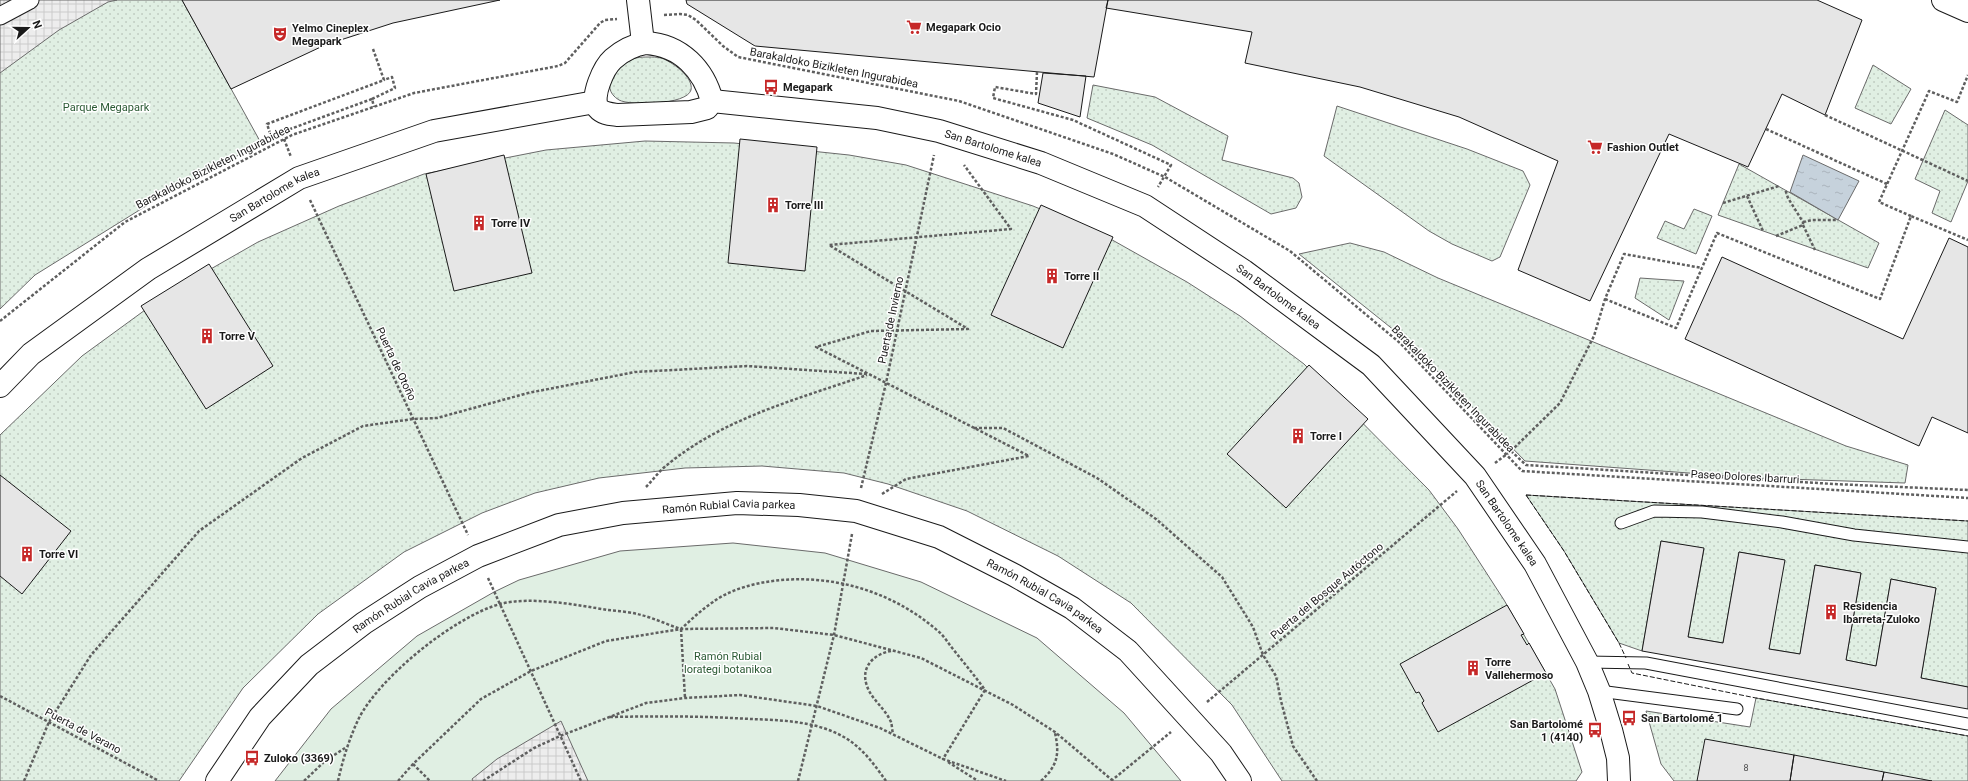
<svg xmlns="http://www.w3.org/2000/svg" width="1968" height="781" font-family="Roboto,sans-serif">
  <defs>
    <pattern id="grass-dots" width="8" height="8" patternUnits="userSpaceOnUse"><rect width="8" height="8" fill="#e0efe3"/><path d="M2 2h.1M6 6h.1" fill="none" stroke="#c0ccc2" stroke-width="1.8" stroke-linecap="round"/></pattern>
    <pattern id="plaza-grid" width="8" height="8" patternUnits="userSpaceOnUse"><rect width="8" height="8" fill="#ededed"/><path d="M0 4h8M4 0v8" fill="none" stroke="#cbcbcb"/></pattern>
    <pattern id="water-ripples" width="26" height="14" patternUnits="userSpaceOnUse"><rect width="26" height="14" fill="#c6d2dc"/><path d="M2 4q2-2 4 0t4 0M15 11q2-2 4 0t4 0" fill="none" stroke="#aab4bc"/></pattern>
  </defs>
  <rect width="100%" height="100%" fill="#fff"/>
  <!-- grass -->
  <path fill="url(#grass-dots)" stroke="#6a6a6a" d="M 0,0 L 182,0 L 261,143 L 154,201 L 35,275 L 0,309 Z
    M 649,57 C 652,57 657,57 661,58 C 671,61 694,77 691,90 C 687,105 630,106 619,100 C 597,87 619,63 636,58 C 640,57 645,57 649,57 Z
    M 1873,65 L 1911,89 L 1891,124 L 1855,108 Z
    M 1093,85 L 1155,97 L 1228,136 L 1222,160 L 1293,178 L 1299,183 L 1302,197 L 1296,208 L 1271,214 L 1152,145 L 1087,118 Z
    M 1337,106 L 1467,149 L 1523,171 L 1530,185 L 1500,257 L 1492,261 L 1452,244 L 1429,231 L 1324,156 Z
    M 1945,110 L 1968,125 L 1968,181 L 1951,222 L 1932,213 L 1940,191 L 1915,179 Z
    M 645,141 L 734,143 L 849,155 L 906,165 L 1033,206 L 1107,237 L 1187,282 L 1240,316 L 1304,364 L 1429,490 L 1458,529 L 1504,600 L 1555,689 L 1582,772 L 1576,781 L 1282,781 L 1232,705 L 1131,603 L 1058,556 L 967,511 L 888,484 L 844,473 L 762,466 L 685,468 L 599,478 L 535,493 L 482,513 L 404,552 L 318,614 L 243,688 L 179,781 L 0,781 L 0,435 L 82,356 L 167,294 L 258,242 L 339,206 L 424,174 L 546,150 Z
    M 1739,164 L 1879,243 L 1868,268 L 1718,215 Z
    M 1694,209 L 1712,216 L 1696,254 L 1657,238 L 1665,221 L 1684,229 Z
    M 1350,243 L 1384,252 L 1438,278 L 1846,446 L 1908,465 L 1905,483 L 1757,478 L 1525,461 L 1410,343 L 1299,254 Z
    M 1640,278 L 1684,281 L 1669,320 L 1635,298 Z
    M 1526,495 L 1968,521 L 1968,687 L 1921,678 L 1936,588 L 1891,579 L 1876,666 L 1846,660 L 1861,573 L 1815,565 L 1800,654 L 1769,649 L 1784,560 L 1739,552 L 1723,643 L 1688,637 L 1704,549 L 1661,541 L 1642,651 L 1619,643 L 1564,551 Z
    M 1756,698 L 1968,736 L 1968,781 L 1674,781 L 1661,764 L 1646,711 L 1750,727 Z"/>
  <!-- garden -->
  <path fill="#e0efe3" stroke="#6a6a6a" d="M 733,543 L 825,553 L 921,582 L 1037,638 L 1124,713 L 1181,781 L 275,781 L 331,709 L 417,636 L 494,592 L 519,580 L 620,551 Z"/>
  <!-- plaza -->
  <path fill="url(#plaza-grid)" stroke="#6a6a6a" d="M 0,0 L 117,0 L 108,2 L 59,30 L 0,73 Z
    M 561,721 L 588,781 L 473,781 L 472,779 L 497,759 Z"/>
  <!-- water -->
  <path fill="url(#water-ripples)" stroke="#6a6a6a" d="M 1803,155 L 1859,181 L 1838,220 L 1790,192 Z"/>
  <!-- building -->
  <path fill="#e6e6e6" stroke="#1a1a1a" d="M 182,0 L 500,0 L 393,23 L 325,45 L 231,89 Z
    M 686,0 L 1108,0 L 1094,77 L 755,46 L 687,4 Z
    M 1108,0 L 1817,0 L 1862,20 L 1825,115 L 1782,94 L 1748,167 L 1669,134 L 1590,301 L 1518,270 L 1558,161 L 1459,117 L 1360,87 L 1245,63 L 1252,32 L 1106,8 Z
    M 1043,73 L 1086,76 L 1080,117 L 1038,103 Z
    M 740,139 L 817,147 L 805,271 L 728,263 Z
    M 504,155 L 532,273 L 454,291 L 426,174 Z
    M 1041,205 L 1113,237 L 1063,348 L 991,315 Z
    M 1949,238 L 1968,247 L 1968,433 L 1932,417 L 1919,446 L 1685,339 L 1722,257 L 1903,339 Z
    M 209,264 L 273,366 L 206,409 L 141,306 Z
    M 1309,365 L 1368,419 L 1286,508 L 1227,454 Z
    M 0,475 L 71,531 L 22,594 L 0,576 Z
    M 1661,541 L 1704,548 L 1688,637 L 1723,643 L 1739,552 L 1785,560 L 1769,649 L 1800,654 L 1815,565 L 1861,573 L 1846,660 L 1876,666 L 1891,579 L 1936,588 L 1921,678 L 1968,687 L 1968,709 L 1642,651 Z
    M 1507,605 L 1524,634 L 1521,635 L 1527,645 L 1529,643 L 1546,673 L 1438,732 L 1422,703 L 1424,701 L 1419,692 L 1416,693 L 1400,664 Z
    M 1705,739 L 1794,755 L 1790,781 L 1697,781 Z
    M 1794,755 L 1884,772 L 1882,781 L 1790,781 Z
    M 1884,772 L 1932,781 L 1882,781 Z"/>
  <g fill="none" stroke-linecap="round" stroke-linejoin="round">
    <!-- service casing -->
    <g stroke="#1a1a1a" stroke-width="13">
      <path id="service" d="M 1621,523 L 1654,511 L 1702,512 L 1782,522 L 1854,535 L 1968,547
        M 1587,662 L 1646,663 L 1968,724
        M 1599,691 L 1737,709"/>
    </g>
    <!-- pedestrian casing -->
    <g stroke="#1a1a1a" stroke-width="19">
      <path id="pedestrian" d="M 0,16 L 30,0"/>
    </g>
    <!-- tertiary casing -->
    <g stroke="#1a1a1a" stroke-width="24">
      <g id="tertiary">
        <path d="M 638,0 L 643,43"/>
        <path d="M 1943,0 L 1968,11"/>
        <path d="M 646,43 C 681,45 704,70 712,101 L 707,108 L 691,112 L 618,115 C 611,114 603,114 598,108 C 590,97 604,67 613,59 C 622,51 634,45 646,43 Z"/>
        <path id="s1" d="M 712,101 L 877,118 L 939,131 L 1041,163 L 1145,206 L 1244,271 L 1371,365 L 1475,476 L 1535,564 L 1587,662 L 1599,691 L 1611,730 L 1618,758 L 1619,781"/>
        <path id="s2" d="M 0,386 L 31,354 L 148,269 L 299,178 L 434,131 L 595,102"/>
        <path id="s3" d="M 217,781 L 260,717 L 309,665 L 364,623 L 420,587 L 478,556 L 559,525 L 623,513 L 737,503 L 799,505 L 856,511 L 939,537 L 1014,575 L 1072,608 L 1128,651 L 1221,753 L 1240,781"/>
      </g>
    </g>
    <!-- path -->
    <path stroke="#5f5f5f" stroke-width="2.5" stroke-dasharray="3 2" stroke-linecap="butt" d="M 664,15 L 680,14 L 688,15 L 696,20 L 723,46 L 738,57 L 959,101 L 1113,154 L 1165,177 L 1290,251 L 1400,343 L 1522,471 L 1968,498
      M 373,49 L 384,80 L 267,124 L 271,136 L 372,99 L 374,107
      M 1037,72 L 1036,94 L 995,87 L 993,98 L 1073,120 L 1171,165 L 1158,187
      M 372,99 L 395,88 L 392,77 L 384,80
      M 1825,115 L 1968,181
      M 1766,129 L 1887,184
      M 284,139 L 291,157
      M 1747,196 L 1763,231
      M 310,200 L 468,535
      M 1723,203 L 1779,186
      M 1911,216 L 1879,202 L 1929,91 L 1957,102 L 1968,75
      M 1803,222 L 1812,220 L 1838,220
      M 1803,225 L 1815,250
      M 1776,236 L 1803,225 L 1803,222 L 1788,198 L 1785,189
      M 1605,299 L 1676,328 L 1717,233 L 1880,299 L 1911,216 L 1968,240
      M 0,321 L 125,222 L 292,135 L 414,93 L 558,66 L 565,63 L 600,23 L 605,20 L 617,19
      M 974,428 L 1003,428 L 1097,478 L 1156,519 L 1222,577 L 1253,627 L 1263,655 L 1276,676 L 1281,701 L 1293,746 L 1317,781
      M 1511,451 L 1526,465 L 1834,484 L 1968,490
      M 1495,463 L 1511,451 L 1560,403 L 1594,336 L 1605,299 L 1624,254 L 1702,268
      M 646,487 C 653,480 659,471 667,465 C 724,418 798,399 867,375
      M 861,488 L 886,383 L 934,155
      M 882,494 L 906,479 L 1029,456 L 816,347 L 871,331 L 968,329 L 829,245 L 1011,229 L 964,165
      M 488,578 L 581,781
      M 681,629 L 685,698
      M 891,651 C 874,654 860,667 867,686 C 871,699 885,708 891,722 C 892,725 892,730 893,734
      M 0,696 L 159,781
      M 1207,702 L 1457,491
      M 610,717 C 657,716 703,716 750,719 C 780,720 815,721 842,736 C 861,746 874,764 886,781
      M 948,762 L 978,781
      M 413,764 L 430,781
      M 24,781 L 49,722 L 91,655 L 199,531 L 302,458 L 363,426 L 413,419 L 437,418 L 528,393 L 635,372 L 747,366 L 866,374
      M 304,781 L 325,761 L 345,748
      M 338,781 C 343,759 349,739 359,718 C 381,676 454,617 500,604 C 532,596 576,605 608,610 C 619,611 631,612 641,615 C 654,618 668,625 681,629 C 691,620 701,610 713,602 C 728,591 748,585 766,582 C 828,572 891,590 938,631 C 944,636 948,643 953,649 C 964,663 975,676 985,690 L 943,759 L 1006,781
      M 398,781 L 413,764 L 481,699 L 531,671 L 606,641 L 681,629 L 774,628 L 834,635 L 921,658 L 1013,705 L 1055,732 L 1112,780
      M 483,781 L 534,748 L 560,736 L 646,703 L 685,698 L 740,695 L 817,706 L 880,728 L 943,759
      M 798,781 L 834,635 L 852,534
      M 1041,781 C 1057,766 1060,755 1055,733
      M 1111,781 L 1171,732"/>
    <!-- service -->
    <use href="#service" stroke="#fff" stroke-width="11"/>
    <!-- pedestrian -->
    <use href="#pedestrian" stroke="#fff" stroke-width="17"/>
    <!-- tertiary -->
    <use href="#tertiary" stroke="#fff" stroke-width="22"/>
    <!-- fence -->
    <path stroke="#1a1a1a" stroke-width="1" stroke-dasharray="5 2" stroke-linecap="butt" d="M 1526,495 L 1564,551 L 1619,643 L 1626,658
      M 1526,495 L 1968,521
      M 1628,664 L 1632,673 L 1756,698 L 1968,736"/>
  </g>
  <!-- icons -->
  <defs>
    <g id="supermarket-bare" transform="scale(1.2)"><path d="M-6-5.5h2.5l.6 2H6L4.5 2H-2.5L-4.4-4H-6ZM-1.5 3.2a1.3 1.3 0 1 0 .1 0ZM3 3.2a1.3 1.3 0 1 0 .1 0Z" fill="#c62828" stroke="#fff" stroke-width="2.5" paint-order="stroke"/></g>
    <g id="theatre-bare" transform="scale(1.2)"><path d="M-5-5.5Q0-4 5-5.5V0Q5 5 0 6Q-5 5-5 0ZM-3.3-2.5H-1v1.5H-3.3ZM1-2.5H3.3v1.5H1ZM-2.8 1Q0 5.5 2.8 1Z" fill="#c62828" stroke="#fff" stroke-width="2.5" paint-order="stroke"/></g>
    <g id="bus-bare" transform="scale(1.2)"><path d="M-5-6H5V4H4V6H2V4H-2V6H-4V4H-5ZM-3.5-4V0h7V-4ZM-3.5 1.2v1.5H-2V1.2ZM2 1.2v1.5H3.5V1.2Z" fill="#c62828" stroke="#fff" stroke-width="2.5" paint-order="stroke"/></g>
    <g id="building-bare" transform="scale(1.2)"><path d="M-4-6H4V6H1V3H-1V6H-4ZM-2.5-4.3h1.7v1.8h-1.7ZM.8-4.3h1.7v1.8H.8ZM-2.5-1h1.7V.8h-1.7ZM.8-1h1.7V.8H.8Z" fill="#c62828" stroke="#fff" stroke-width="2.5" paint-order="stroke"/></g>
  </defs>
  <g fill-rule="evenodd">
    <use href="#supermarket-bare" x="914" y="27"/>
    <use href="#theatre-bare" x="280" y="34"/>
    <use href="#bus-bare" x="771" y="87"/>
    <use href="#supermarket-bare" x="1595" y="147"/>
    <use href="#building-bare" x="773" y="205"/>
    <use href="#building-bare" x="479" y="223"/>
    <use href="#building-bare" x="1052" y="276"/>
    <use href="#building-bare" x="207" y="336"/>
    <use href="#building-bare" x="1298" y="436"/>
    <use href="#building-bare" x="27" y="554"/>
    <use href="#building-bare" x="1831" y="612"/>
    <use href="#building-bare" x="1473" y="668"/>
    <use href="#bus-bare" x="1629" y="718"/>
    <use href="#bus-bare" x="1595" y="730"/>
    <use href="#bus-bare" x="252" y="758"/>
  </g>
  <g text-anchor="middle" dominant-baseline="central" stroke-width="3" stroke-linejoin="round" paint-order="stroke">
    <!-- number labels -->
    <g font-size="9" fill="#4d4d4d">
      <text x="1746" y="768">8</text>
    </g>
    <!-- poi labels -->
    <g font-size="11" font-weight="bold" fill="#1a1a1a" stroke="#fff" text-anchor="start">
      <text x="926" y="27">Megapark Ocio</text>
      <text x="292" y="28">Yelmo Cineplex<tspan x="292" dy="13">Megapark</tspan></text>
      <text x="783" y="87">Megapark</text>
      <text x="1607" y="147">Fashion Outlet</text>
      <text x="785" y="205">Torre III</text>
      <text x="491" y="223">Torre IV</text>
      <text x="1064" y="276">Torre II</text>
      <text x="219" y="336">Torre V</text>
      <text x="1310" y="436">Torre I</text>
      <text x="39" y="554">Torre VI</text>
      <text x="1843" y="606">Residencia<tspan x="1843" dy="13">Ibarreta-Zuloko</tspan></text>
      <text x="1485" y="662">Torre<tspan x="1485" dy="13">Vallehermoso</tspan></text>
      <text x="1641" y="718">San Bartolomé 1</text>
      <text x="1583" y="724" text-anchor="end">San Bartolomé<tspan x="1583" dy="13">1 (4140)</tspan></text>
      <text x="264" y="758">Zuloko (3369)</text>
    </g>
    <!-- street labels -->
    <g font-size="11" fill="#1a1a1a" stroke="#fff">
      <text transform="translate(834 68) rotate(11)">Barakaldoko Bizikleten Ingurabidea</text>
      <text stroke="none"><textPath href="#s1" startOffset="286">San Bartolome kalea</textPath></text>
      <text transform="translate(213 167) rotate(-27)">Barakaldoko Bizikleten Ingurabidea</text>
      <text stroke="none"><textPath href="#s2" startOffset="336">San Bartolome kalea</textPath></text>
      <text stroke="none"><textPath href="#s1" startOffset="610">San Bartolome kalea</textPath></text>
      <text transform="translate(891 320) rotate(-78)">Puerta de Invierno</text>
      <text transform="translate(396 364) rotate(65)">Puerta de Otoño</text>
      <text transform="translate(1453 389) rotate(46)">Barakaldoko Bizikleten Ingurabidea</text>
      <text transform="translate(1745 477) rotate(3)">Paseo Dolores Ibarruri</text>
      <text stroke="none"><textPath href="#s3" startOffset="608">Ramón Rubial Cavia parkea</textPath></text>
      <text stroke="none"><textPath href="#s1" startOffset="934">San Bartolome kalea</textPath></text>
      <text transform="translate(1327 591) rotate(-40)">Puerta del Bosque Autóctono</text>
      <text stroke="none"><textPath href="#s3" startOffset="272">Ramón Rubial Cavia parkea</textPath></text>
      <text stroke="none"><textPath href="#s3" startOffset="944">Ramón Rubial Cavia parkea</textPath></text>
      <text transform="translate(83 731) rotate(28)">Puerta de Verano</text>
    </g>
    <!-- park labels -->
    <g font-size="11" fill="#2b5a34" stroke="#fff">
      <text x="106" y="107">Parque Megapark</text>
      <text x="728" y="656">Ramón Rubial<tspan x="728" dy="13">lorategi botanikoa</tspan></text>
    </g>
  </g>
  <!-- north arrow -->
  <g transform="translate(28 28) rotate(69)" stroke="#ffffff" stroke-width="3" paint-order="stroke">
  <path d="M0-3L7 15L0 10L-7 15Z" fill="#1a1a1a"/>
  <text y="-6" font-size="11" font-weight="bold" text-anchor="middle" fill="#1a1a1a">N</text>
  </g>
</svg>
